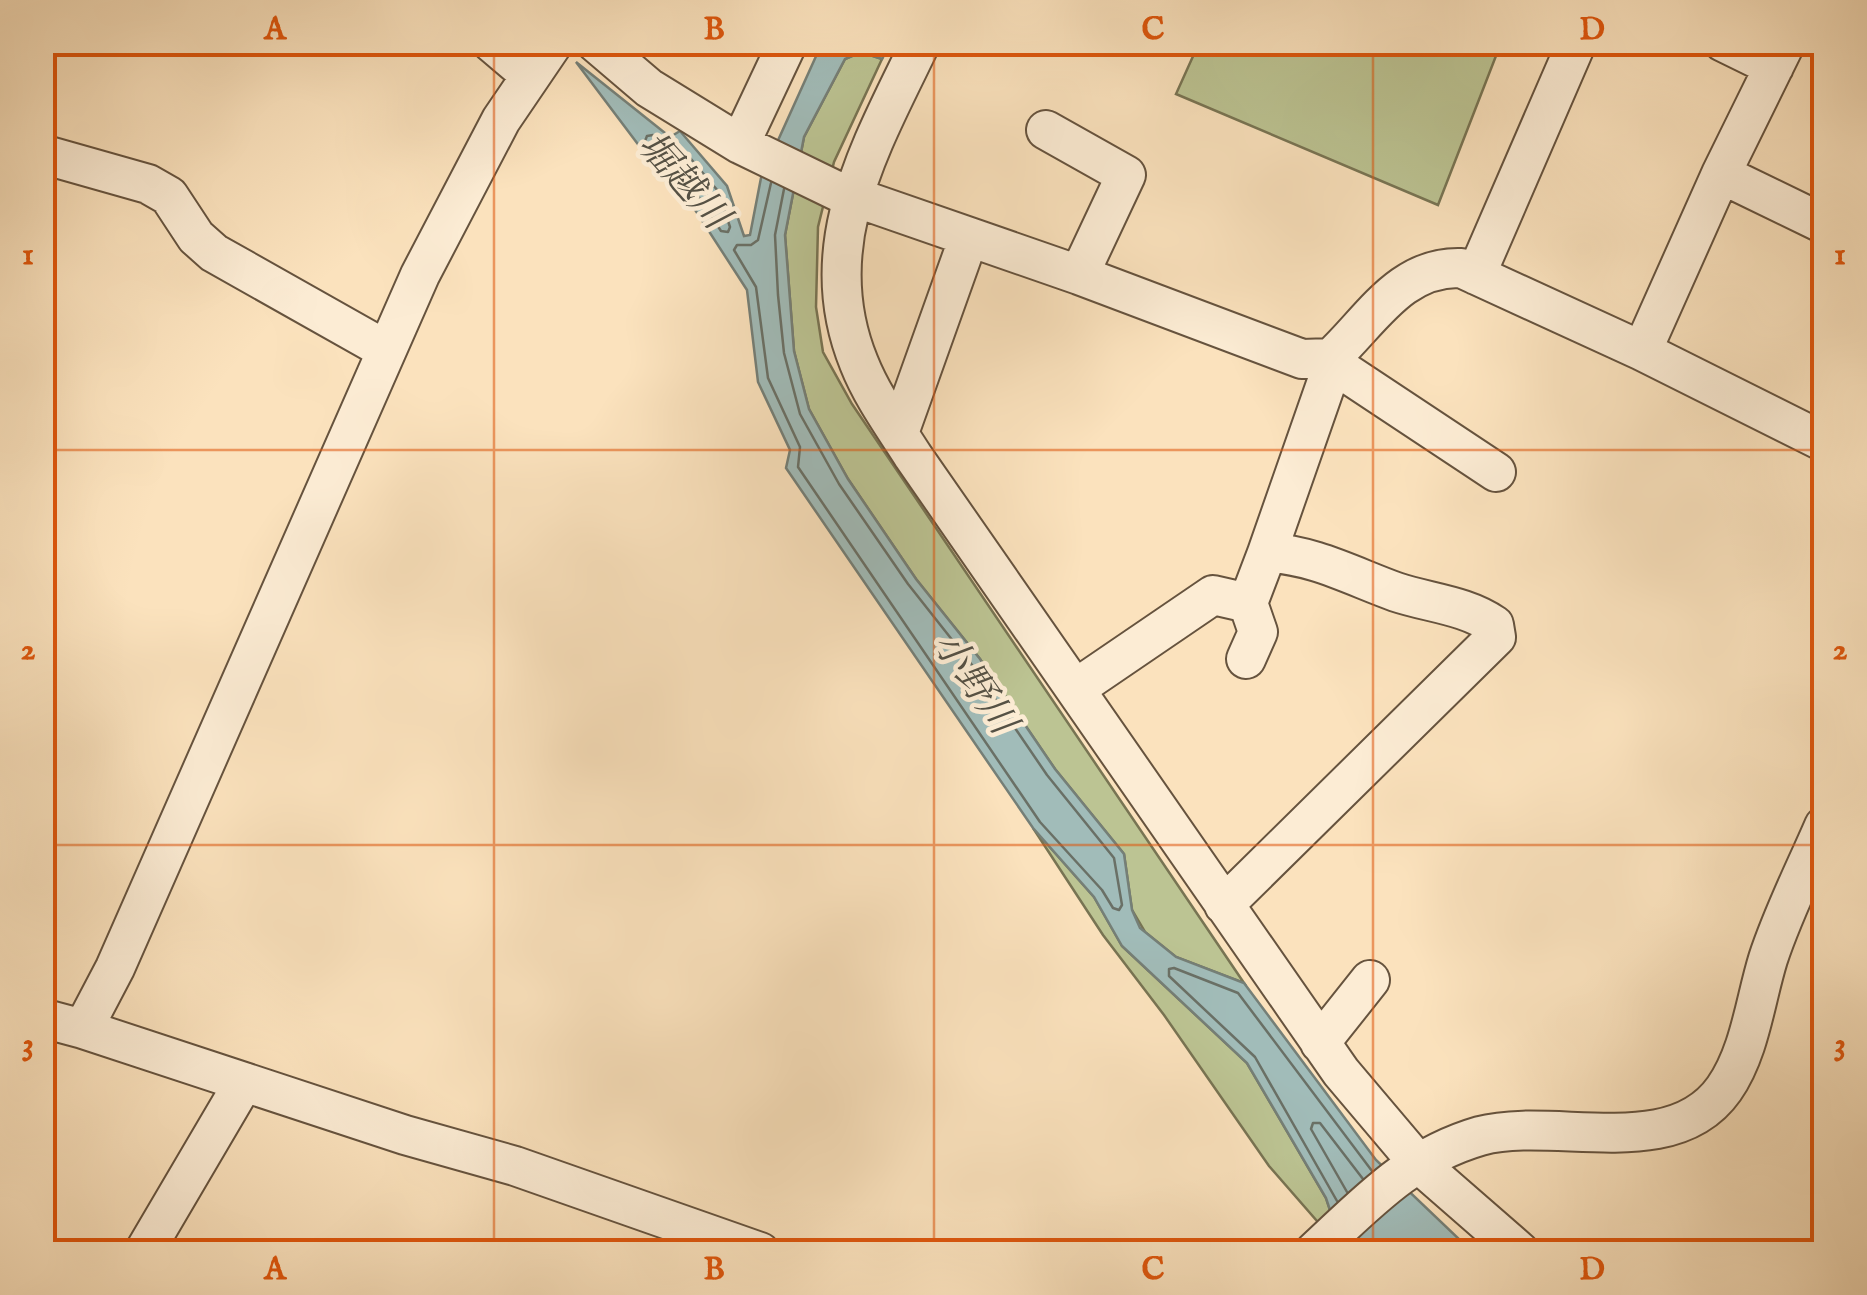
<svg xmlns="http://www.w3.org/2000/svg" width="1867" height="1295" font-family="'IM FELL English','Noto Serif JP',serif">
  <rect width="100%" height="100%" fill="#fbe2bd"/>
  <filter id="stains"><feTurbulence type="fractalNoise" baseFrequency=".002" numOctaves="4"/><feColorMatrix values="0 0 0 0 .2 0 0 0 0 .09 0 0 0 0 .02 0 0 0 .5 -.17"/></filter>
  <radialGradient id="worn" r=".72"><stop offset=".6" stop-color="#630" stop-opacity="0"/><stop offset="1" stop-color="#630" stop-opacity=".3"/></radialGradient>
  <!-- green -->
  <path fill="#bcc493" stroke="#787453" stroke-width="2.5" d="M 1199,43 L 1199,42 L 1501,43 L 1438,205 L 1176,94 Z
    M 861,52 L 882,59 L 834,162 L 818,227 L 816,307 L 823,352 L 852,404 L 1244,983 L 1176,957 L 1145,932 L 1132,910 L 1124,854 L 1055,769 L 980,659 L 916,579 L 848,479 L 809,409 L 794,351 L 785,235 L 804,137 L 845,59 Z
    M 1033,828 L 1094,897 L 1122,946 L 1247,1063 L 1326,1198 L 1344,1252 L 1269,1166 L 1164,1015 L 1103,935 Z"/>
  <!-- water -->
  <path fill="#a1bcb9" stroke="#757f77" stroke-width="2.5" d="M 822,43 L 891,43 L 882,59 L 861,52 L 845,59 L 804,137 L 785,235 L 794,351 L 809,409 L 848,479 L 916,579 L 980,659 L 1055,769 L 1124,854 L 1132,910 L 1140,928 L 1176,957 L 1244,983 L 1376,1160 L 1460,1240 L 1468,1252 L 1344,1252 L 1326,1198 L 1247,1063 L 1122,946 L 1094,897 L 1033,828 L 786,468 L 790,450 L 758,382 L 747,290 L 690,202 L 683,204 L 576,62 L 670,137 L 680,131 L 727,186 L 744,236 L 750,235 L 761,178 Z"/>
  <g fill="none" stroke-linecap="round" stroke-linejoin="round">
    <!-- shore -->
    <path stroke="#6a7066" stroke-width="2.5" d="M 653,135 L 666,145 L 680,146 L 718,191 L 730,227 L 728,232 L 721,231 L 698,196 L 684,190 L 645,141 L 647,136 Z
      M 771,183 L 758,240 L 751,245 L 737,245 L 734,250 L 756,287 L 768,378 L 800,447 L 798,467 L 1040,822 L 1102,890 L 1113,908 L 1119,910 L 1122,905 L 1114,858 L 1047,775 L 972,665 L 908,584 L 839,484 L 800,414 L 784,353 L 778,295 L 775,235 L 784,189
      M 1347,1192 L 1311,1129 L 1313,1123 L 1320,1123 L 1363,1179
      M 1337,1201 L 1255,1057 L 1169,976 L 1169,969 L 1174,968 L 1238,993 L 1372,1171"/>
    <!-- minor casing -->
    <g stroke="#66533e" stroke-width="42">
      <path id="minor" d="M 491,42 L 531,76
        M 595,42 L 649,88 L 740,144 L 837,191 L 1079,275 L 1302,359 L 1331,358 C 1371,321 1400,266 1461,268 L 1642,351 L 1824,442
        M 921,42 C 871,146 811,246 859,363 C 872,396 894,426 913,456 L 1341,1072 L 1418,1163 L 1520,1252
        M 1723,42 L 1774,67
        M 1046,130 L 1126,175 L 1079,275
        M 740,144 L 788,42
        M 42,154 L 148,184 L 169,196 L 196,237 L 214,253 L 386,350
        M 1721,174 L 1824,224
        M 1476,275 L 1577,42
        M 1642,351 L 1721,174 L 1786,42
        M 899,433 L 969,237
        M 1267,553 L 1333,364 L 1496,472
        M 1246,659 L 1258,632 L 1248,603
        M 1075,689 L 1213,595 L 1248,603 L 1267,553 C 1312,554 1354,577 1396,592 C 1429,603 1465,605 1494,625 L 1496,637 L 1224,905
        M 42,1018 L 83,1029 L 115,968 L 420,275 L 501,120 L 554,42
        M 83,1029 L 405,1135 L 515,1166 L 760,1252
        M 1320,1043 L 1370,980
        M 144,1252 L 244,1082
        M 1314,1252 C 1367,1203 1408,1157 1480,1136 C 1554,1116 1672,1163 1724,1089 C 1750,1052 1755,1001 1768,959 C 1783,913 1805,870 1824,826"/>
    </g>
    <!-- minor -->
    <use href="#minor" stroke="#fcecd4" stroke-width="38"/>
  </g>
  <!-- grid -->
  <path fill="none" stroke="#df560c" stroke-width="2.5" stroke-opacity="0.55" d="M 494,42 L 494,1252M 934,42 L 934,1252M 1373,42 L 1373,1252M 42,450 L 1824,450M 42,845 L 1824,845"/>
  <g text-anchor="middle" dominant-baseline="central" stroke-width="9" stroke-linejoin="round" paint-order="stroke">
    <!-- water labels -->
    <g font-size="38" font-style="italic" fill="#555145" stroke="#fcecd4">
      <text transform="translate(682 182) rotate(48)">堀越川</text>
      <text transform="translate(973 684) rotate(55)">小野川</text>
    </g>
  </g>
  <!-- margin -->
  <rect width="1867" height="1295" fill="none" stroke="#fbe2bd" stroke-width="110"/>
  <rect x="55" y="55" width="1757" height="1185" fill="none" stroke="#df560c" stroke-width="4"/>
  <g font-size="32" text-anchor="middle" font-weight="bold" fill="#df560c">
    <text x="275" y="39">A</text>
    <text x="714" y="39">B</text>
    <text x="1153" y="39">C</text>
    <text x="1592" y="39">D</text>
    <text x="28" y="264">1</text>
    <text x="1840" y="264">1</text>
    <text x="28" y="659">2</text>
    <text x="1840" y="659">2</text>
    <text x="28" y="1054">3</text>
    <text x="1840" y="1054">3</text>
    <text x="275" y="1279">A</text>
    <text x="714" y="1279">B</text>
    <text x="1153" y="1279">C</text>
    <text x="1592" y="1279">D</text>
  </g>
  <rect width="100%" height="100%" filter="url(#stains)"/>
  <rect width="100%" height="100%" fill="url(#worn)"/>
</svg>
